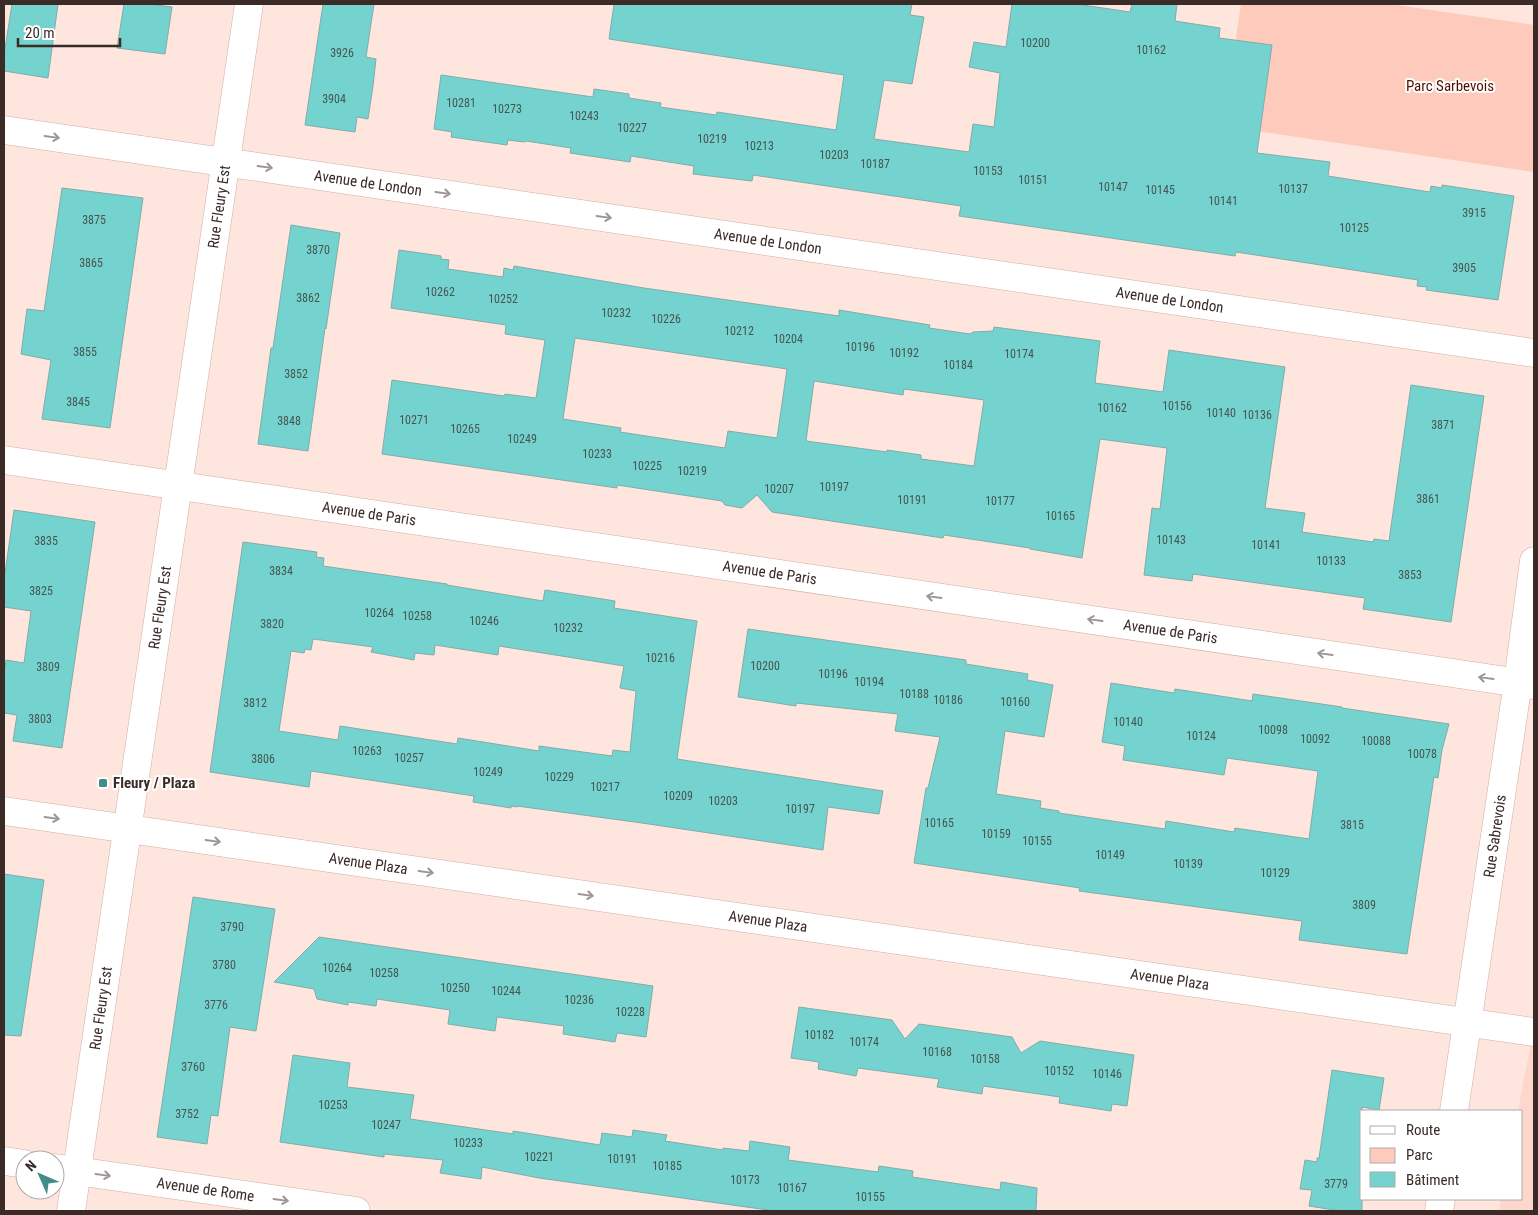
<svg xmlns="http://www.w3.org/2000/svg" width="1538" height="1215" font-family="'Roboto Condensed',sans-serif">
  <rect width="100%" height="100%" fill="#fee5de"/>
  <!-- built -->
  <path fill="#fed7cc" d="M 1534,1026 L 1534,1211 L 1499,1211 L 1501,1199 L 1522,1199 L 1522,1111 L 1518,1111 Z"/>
  <!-- green -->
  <path fill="#fecabb" d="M 1241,4 L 1389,4 L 1534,25 L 1534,172 L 1223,126 Z"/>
  <!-- building -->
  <path fill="#74d3ce" stroke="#80acaa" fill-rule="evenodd" d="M 12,4 L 58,4 L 48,78 L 4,71 L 4,55 Z
    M 124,4 L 148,4 L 172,7 L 165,54 L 117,48 Z
    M 323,4 L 374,4 L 366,57 L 376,59 L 373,86 L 368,119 L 357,117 L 355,132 L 305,125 Z
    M 614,4 L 912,4 L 910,15 L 924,17 L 912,84 L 884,80 L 874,139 L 969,152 L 973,124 L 994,127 L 1000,73 L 969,67 L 974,42 L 1006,47 L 1012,4 L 1076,4 L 1130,12 L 1132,4 L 1177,4 L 1175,21 L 1220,28 L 1219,38 L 1272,45 L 1257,153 L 1330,162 L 1328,176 L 1430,192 L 1431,186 L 1442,188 L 1442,185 L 1514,196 L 1498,300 L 1426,290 L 1427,287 L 1417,286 L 1418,280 L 1236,252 L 1235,256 L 959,216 L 961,206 L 753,175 L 752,181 L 693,174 L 694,166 L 631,156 L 630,162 L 570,153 L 571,148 L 526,141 L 524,142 L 508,140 L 507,145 L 451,137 L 452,132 L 434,129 L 441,75 L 593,97 L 594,89 L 629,94 L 629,98 L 661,103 L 660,107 L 716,115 L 717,112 L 836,130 L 844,75 L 609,39 Z
    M 62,188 L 143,198 L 110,428 L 42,419 L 51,360 L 21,354 L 27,309 L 44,311 Z
    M 291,225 L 340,233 L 326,329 L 325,328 L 308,451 L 258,444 L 271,348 L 273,348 Z
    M 399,250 L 441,256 L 441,259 L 449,260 L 448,269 L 503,277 L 504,268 L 513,270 L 514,266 L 644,288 L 839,316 L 839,310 L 930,325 L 929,328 L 970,334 L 973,332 L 993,331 L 994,327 L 1100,341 L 1095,383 L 1163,392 L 1169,350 L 1285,367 L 1265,508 L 1305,513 L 1302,532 L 1373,542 L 1374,539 L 1389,541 L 1411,385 L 1484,396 L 1451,622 L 1363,609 L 1365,598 L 1193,574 L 1192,581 L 1144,575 L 1152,508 L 1160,509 L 1167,448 L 1100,439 L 1082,558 L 1030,549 L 1030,548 L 944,535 L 943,538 L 772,512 L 757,495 L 742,508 L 725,505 L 722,501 L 617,485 L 617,488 L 382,454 L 392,380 L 504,396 L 505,394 L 536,398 L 545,340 L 505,334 L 506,325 L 391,308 ZM 575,338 L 787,369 L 777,438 L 728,431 L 725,448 L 620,432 L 621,428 L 563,419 ZM 814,381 L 903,395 L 904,389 L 984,400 L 974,466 L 921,459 L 921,455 L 887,450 L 887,452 L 806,441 Z
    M 14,510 L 95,522 L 62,748 L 13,741 L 17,715 L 4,713 L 4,675 L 6,660 L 24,663 L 31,611 L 4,607 L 4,580 Z
    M 243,542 L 317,552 L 316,557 L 324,558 L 323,566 L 447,584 L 447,585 L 543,601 L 545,590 L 615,601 L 614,608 L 697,621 L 677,759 L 883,791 L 879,814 L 828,807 L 823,850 L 642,823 L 517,806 L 517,807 L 511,806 L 511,808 L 473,802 L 474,796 L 311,771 L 309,787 L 210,772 ZM 313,639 L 373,647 L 371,652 L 414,660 L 415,653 L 434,655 L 435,645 L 498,655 L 499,646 L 624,666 L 620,688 L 636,691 L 630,752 L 613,750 L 612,756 L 539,746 L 539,751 L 458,738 L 457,744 L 340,726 L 338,740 L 279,731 L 291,651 L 304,653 L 305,649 L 311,650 Z
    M 748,629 L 966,660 L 966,664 L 1028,674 L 1027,680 L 1053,685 L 1044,737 L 1005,731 L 996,794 L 1041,801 L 1040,808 L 1059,811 L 1059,813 L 1165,829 L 1166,821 L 1234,832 L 1235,828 L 1309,839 L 1318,771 L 1227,758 L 1224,775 L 1123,760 L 1125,746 L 1102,742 L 1111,683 L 1174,693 L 1175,689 L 1252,701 L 1253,694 L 1342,707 L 1342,708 L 1449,724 L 1442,750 L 1438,778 L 1434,777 L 1407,954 L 1299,940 L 1302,921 L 1079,891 L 1080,888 L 914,863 L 926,788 L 928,788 L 940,737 L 895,731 L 898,714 L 796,703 L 796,706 L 738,697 Z
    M 4,874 L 44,880 L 21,1036 L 4,1035 Z
    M 193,897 L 275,909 L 256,1031 L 230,1027 L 218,1116 L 211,1115 L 207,1144 L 157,1137 Z
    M 319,937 L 653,986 L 646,1037 L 617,1033 L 615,1042 L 563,1034 L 564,1026 L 497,1017 L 495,1031 L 448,1024 L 450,1010 L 377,999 L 376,1006 L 348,1002 L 348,1005 L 317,999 L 314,989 L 274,982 Z
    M 799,1007 L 892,1020 L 905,1039 L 919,1024 L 1012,1037 L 1021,1053 L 1040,1041 L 1134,1055 L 1127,1106 L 1112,1104 L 1111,1111 L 1059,1103 L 1060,1097 L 983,1086 L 982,1094 L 937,1087 L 939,1079 L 858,1068 L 856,1076 L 818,1069 L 819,1062 L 791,1058 Z
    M 293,1055 L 350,1063 L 347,1087 L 414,1095 L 410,1119 L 513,1134 L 513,1131 L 600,1145 L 602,1133 L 632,1137 L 633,1130 L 667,1135 L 665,1141 L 723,1150 L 723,1148 L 749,1151 L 750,1141 L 790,1147 L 788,1160 L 878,1172 L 879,1166 L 913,1171 L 912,1177 L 1000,1190 L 1001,1182 L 1037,1188 L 1036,1211 L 775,1211 L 539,1178 L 482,1167 L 481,1179 L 440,1173 L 443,1160 L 384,1154 L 384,1157 L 280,1142 Z
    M 1332,1070 L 1384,1078 L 1379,1110 L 1362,1107 L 1362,1211 L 1340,1211 L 1309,1206 L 1312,1190 L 1300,1189 L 1305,1160 L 1317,1162 L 1317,1158 L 1319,1158 Z"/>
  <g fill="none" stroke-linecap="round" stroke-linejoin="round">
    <!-- minor casing -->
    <g stroke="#d4ada2" stroke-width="29">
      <g id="minor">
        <path id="s1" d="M 4,130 L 1534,353"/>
        <path id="s2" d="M 4,460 L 1534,685"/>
        <path id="s3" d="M 4,811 L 1534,1032"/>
        <path id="s4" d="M 1454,1111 L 1518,682 L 1534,561"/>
        <path d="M 4,1161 L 25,1164"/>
        <path id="s5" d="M 55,1168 L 356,1211"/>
        <path d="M 1439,1211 L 1441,1199"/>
      </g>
    </g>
    <!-- tertiary casing -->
    <g stroke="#d4ada2" stroke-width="29">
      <g id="tertiary">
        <path id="s6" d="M 71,1211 L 249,4"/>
      </g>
    </g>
    <!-- minor -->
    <use href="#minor" stroke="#fff" stroke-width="28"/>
    <!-- tertiary -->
    <use href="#tertiary" stroke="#fff" stroke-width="28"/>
  </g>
  <!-- one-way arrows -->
  <defs><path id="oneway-shaft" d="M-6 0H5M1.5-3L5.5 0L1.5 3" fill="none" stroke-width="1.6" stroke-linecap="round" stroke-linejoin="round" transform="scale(1.25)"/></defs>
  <g stroke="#9c9593">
    <use href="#oneway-shaft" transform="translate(52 137) rotate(8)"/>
    <use href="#oneway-shaft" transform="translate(265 167) rotate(8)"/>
    <use href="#oneway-shaft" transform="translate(443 193) rotate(8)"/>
    <use href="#oneway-shaft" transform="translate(604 217) rotate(8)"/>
    <use href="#oneway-shaft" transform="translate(934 597) rotate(-172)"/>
    <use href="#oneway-shaft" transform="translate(1095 620) rotate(-172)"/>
    <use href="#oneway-shaft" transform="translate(1325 654) rotate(-172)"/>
    <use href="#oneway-shaft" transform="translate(1486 678) rotate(-172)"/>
    <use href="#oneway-shaft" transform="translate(52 818) rotate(8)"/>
    <use href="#oneway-shaft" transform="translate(213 841) rotate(8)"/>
    <use href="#oneway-shaft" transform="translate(426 872) rotate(8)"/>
    <use href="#oneway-shaft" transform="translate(586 895) rotate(8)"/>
    <use href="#oneway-shaft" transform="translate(103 1175) rotate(8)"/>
    <use href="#oneway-shaft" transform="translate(281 1200) rotate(8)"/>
  </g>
  <!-- markers -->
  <rect fill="#448c89" stroke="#fff" stroke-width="2" x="98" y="778" width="10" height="10" rx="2.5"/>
  <g text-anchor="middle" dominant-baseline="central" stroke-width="4" stroke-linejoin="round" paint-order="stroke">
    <!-- number labels -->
    <g font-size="12" fill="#485551">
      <text x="1035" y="43">10200</text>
      <text x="1151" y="50">10162</text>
      <text x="342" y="53">3926</text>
      <text x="334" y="99">3904</text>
      <text x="461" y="103">10281</text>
      <text x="507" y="109">10273</text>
      <text x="584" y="116">10243</text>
      <text x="632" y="128">10227</text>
      <text x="712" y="139">10219</text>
      <text x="759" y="146">10213</text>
      <text x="834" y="155">10203</text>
      <text x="875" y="164">10187</text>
      <text x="988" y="171">10153</text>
      <text x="1033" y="180">10151</text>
      <text x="1113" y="187">10147</text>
      <text x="1293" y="189">10137</text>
      <text x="1160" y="190">10145</text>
      <text x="1223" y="201">10141</text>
      <text x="1474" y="213">3915</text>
      <text x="94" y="220">3875</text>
      <text x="1354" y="228">10125</text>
      <text x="318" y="250">3870</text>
      <text x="91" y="263">3865</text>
      <text x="1464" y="268">3905</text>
      <text x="440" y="292">10262</text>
      <text x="308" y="298">3862</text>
      <text x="503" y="299">10252</text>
      <text x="616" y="313">10232</text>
      <text x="666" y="319">10226</text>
      <text x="739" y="331">10212</text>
      <text x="788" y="339">10204</text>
      <text x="860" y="347">10196</text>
      <text x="85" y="352">3855</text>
      <text x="904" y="353">10192</text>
      <text x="1019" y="354">10174</text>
      <text x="958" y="365">10184</text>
      <text x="296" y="374">3852</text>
      <text x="78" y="402">3845</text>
      <text x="1177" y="406">10156</text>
      <text x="1112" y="408">10162</text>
      <text x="1221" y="413">10140</text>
      <text x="1257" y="415">10136</text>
      <text x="414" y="420">10271</text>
      <text x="289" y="421">3848</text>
      <text x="1443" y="425">3871</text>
      <text x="465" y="429">10265</text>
      <text x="522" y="439">10249</text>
      <text x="597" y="454">10233</text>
      <text x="647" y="466">10225</text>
      <text x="692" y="471">10219</text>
      <text x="834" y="487">10197</text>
      <text x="779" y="489">10207</text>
      <text x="1428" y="499">3861</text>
      <text x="912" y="500">10191</text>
      <text x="1000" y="501">10177</text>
      <text x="1060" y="516">10165</text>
      <text x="1171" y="540">10143</text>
      <text x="46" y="541">3835</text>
      <text x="1266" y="545">10141</text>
      <text x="1331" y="561">10133</text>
      <text x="281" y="571">3834</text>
      <text x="1410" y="575">3853</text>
      <text x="41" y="591">3825</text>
      <text x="379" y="613">10264</text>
      <text x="417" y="616">10258</text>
      <text x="484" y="621">10246</text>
      <text x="272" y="624">3820</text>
      <text x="568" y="628">10232</text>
      <text x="660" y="658">10216</text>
      <text x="765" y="666">10200</text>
      <text x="48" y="667">3809</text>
      <text x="833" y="674">10196</text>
      <text x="869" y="682">10194</text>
      <text x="914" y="694">10188</text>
      <text x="948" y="700">10186</text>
      <text x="1015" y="702">10160</text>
      <text x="255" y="703">3812</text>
      <text x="40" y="719">3803</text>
      <text x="1128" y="722">10140</text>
      <text x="1273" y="730">10098</text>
      <text x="1201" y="736">10124</text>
      <text x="1315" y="739">10092</text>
      <text x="1376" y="741">10088</text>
      <text x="367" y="751">10263</text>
      <text x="1422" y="754">10078</text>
      <text x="409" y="758">10257</text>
      <text x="263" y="759">3806</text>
      <text x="488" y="772">10249</text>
      <text x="559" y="777">10229</text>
      <text x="605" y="787">10217</text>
      <text x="678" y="796">10209</text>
      <text x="723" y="801">10203</text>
      <text x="800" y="809">10197</text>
      <text x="939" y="823">10165</text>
      <text x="1352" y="825">3815</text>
      <text x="996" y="834">10159</text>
      <text x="1037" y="841">10155</text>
      <text x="1110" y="855">10149</text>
      <text x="1188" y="864">10139</text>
      <text x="1275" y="873">10129</text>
      <text x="1364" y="905">3809</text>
      <text x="232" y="927">3790</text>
      <text x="224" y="965">3780</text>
      <text x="337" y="968">10264</text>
      <text x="384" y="973">10258</text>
      <text x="455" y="988">10250</text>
      <text x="506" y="991">10244</text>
      <text x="579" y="1000">10236</text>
      <text x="216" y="1005">3776</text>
      <text x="630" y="1012">10228</text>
      <text x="819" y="1035">10182</text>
      <text x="864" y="1042">10174</text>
      <text x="937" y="1052">10168</text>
      <text x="985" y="1059">10158</text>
      <text x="193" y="1067">3760</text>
      <text x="1059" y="1071">10152</text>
      <text x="1107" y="1074">10146</text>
      <text x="333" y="1105">10253</text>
      <text x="187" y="1114">3752</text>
      <text x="386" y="1125">10247</text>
      <text x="468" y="1143">10233</text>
      <text x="539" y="1157">10221</text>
      <text x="622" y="1159">10191</text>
      <text x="667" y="1166">10185</text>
      <text x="745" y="1180">10173</text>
      <text x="1336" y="1184">3779</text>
      <text x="792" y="1188">10167</text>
      <text x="870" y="1197">10155</text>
    </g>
    <!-- park labels -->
    <g font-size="15" fill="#4f1001" stroke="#fff">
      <text x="1450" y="86">Parc Sarbevois</text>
    </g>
    <!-- street labels -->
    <g font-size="15" fill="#3a2b27" stroke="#fff">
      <text stroke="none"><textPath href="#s1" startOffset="368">Avenue de London</textPath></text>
      <text stroke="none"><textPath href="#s6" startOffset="1015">Rue Fleury Est</textPath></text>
      <text stroke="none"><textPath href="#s1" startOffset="772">Avenue de London</textPath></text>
      <text stroke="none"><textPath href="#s1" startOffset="1178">Avenue de London</textPath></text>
      <text stroke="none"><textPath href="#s2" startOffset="369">Avenue de Paris</textPath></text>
      <text stroke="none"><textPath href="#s2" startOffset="774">Avenue de Paris</textPath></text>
      <text stroke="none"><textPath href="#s6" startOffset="610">Rue Fleury Est</textPath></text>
      <text stroke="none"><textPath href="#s2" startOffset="1179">Avenue de Paris</textPath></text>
      <text stroke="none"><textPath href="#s4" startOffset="278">Rue Sabrevois</textPath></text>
      <text stroke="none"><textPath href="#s3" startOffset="368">Avenue Plaza</textPath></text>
      <text stroke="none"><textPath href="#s3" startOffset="772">Avenue Plaza</textPath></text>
      <text stroke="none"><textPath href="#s3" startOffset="1178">Avenue Plaza</textPath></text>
      <text stroke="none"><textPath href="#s6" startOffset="205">Rue Fleury Est</textPath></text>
      <text stroke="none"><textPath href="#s5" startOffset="152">Avenue de Rome</textPath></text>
    </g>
    <!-- poi labels -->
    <g font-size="15" font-weight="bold" fill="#3a2b27" stroke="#fff" text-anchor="start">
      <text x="113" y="783">Fleury / Plaza</text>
    </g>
  </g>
  <!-- border -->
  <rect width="1538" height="1215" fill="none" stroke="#3a2b27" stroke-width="10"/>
  <!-- legend -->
  <rect x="1360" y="1110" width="162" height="90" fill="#ffffff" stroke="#b0aaa9"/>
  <rect x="1370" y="1126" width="25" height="8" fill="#ffffff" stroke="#b0aaa9"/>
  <text x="1406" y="1135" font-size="15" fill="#3a2b27">Route</text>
  <rect x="1370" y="1148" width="25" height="15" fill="#fecabb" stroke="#b0aaa9"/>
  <text x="1406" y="1160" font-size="15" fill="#3a2b27">Parc</text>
  <rect x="1370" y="1172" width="25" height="15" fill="#74d3ce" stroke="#b0aaa9"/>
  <text x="1406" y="1185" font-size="15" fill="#3a2b27">Bâtiment</text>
  <!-- north arrow -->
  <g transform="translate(40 1175) rotate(315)"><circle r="24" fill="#ffffff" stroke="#b0aaa9"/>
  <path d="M0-4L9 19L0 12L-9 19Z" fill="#448c89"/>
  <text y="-8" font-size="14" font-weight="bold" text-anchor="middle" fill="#3a2b27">N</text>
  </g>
  <!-- scale -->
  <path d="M18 38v8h102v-8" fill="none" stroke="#3a2b27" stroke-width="2.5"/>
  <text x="25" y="38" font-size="15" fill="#3a2b27" stroke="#ffffff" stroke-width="4" paint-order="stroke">20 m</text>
</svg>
